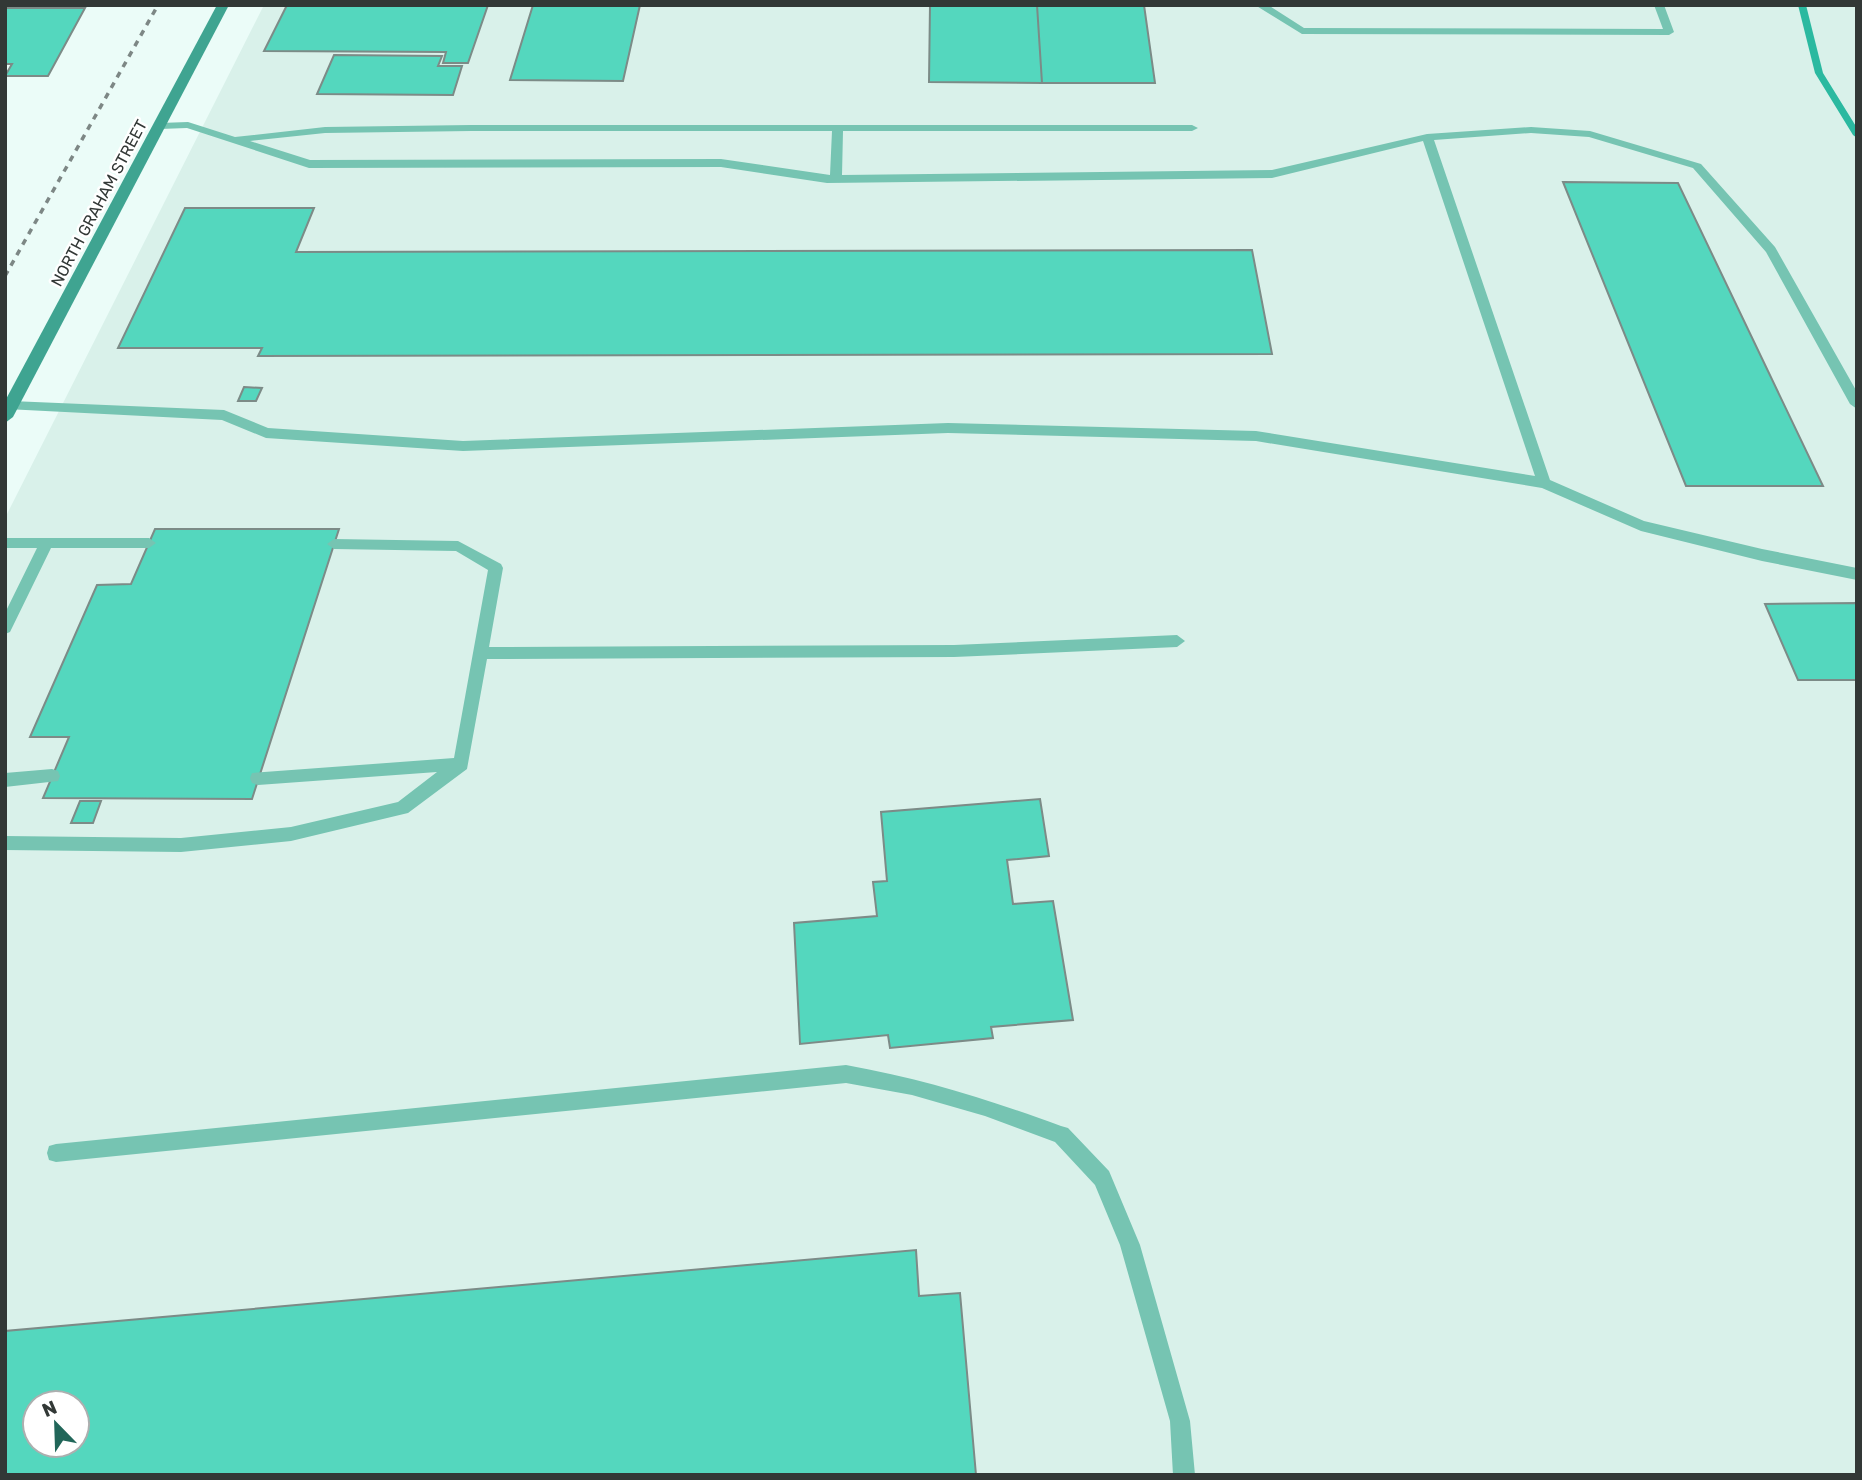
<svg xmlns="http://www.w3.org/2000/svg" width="1862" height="1480" font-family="Rubik,sans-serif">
  <rect width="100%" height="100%" fill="#ebfcf8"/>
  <!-- built -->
  <path fill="#d9f1ea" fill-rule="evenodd" d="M 264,5 L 1857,5 L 1857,1475 L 5,1475 L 5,518 ZM 35,1403 L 77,1403 L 77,1445 L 35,1445 Z"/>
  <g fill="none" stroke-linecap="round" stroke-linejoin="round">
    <!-- stream -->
    <path fill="#2bb9a0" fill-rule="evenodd" d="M 1798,5 L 1806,5 L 1823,73 L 1857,128 L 1857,138 L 1853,135 L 1815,73 Z"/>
  </g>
  <!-- building -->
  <path fill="#54d7be" stroke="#7c8b87" stroke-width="2" fill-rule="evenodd" d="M 287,5 L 488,5 L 468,63 L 443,63 L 446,52 L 264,51 Z
    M 533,5 L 640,5 L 623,81 L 510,80 Z
    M 930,5 L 1037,5 L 1042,83 L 929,82 Z
    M 1037,5 L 1144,5 L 1155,83 L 1042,83 Z
    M 5,8 L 85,8 L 48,76 L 5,76 L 12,64 L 5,64 Z
    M 334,55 L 442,56 L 438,66 L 462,66 L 453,95 L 317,94 Z
    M 1563,182 L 1678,183 L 1823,486 L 1686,486 Z
    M 185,208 L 314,208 L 296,252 L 1252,250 L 1272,354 L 258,356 L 262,348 L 118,348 Z
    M 244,387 L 262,388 L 256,401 L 238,401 Z
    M 155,529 L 339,529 L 252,799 L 43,798 L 69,737 L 30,737 L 97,585 L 131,584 Z
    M 1857,603 L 1857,680 L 1798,680 L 1765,604 Z
    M 1040,799 L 1049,856 L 1007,860 L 1013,904 L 1053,901 L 1073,1020 L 991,1027 L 993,1038 L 890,1048 L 888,1035 L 800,1044 L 794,923 L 877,916 L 873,882 L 887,881 L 881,812 Z
    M 80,801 L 101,801 L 93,823 L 71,823 Z
    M 916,1250 L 919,1296 L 960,1293 L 976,1475 L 5,1475 L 5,1331 ZM 35,1403 L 77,1403 L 77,1445 L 35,1445 Z"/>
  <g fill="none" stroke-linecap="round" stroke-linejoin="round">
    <!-- service -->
    <path fill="#76c4b2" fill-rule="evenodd" d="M 1255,5 L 1268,5 L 1304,28 L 1663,29 L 1654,5 L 1664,5 L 1674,32 L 1669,35 L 1302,34 Z
      M 188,122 L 235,137 L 325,127 L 471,125 L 1192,125 L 1198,128 L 1192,131 L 843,131 L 842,175 L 1272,170 L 1427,134 L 1531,127 L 1590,131 L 1701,164 L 1775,247 L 1857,392 L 1857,409 L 1850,404 L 1766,252 L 1693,168 L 1589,137 L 1531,133 L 1434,140 L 1550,480 L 1644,521 L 1762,549 L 1857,568 L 1857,580 L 1762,561 L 1641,531 L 1542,488 L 1256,441 L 948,433 L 463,451 L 266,438 L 222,420 L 6,409 L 6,403 L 11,401 L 224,410 L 268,428 L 463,441 L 948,423 L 1256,431 L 1535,476 L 1423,141 L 1272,178 L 827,183 L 721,167 L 309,168 L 187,128 L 160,129 L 154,126 L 160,123 ZM 471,131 L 832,131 L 830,175 L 721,159 L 310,160 L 250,141 L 325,133 Z
      M 5,538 L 149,538 L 156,543 L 149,548 L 51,548 L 10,632 L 5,634 L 5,613 L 37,548 L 5,548 Z
      M 334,539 L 458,541 L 501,564 L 503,568 L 489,647 L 954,645 L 1177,635 L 1185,641 L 1177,647 L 954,657 L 487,659 L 467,769 L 408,813 L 291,841 L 181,852 L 5,850 L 5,836 L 181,838 L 291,827 L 398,802 L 437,772 L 258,785 L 252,783 L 250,778 L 252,773 L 454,758 L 488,570 L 456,551 L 334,549 L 327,544 Z
      M 52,769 L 58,771 L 60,776 L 58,781 L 5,787 L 5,773 Z
      M 846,1065 C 924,1079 987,1099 1061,1126 L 1068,1128 L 1109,1171 L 1140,1245 L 1190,1421 L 1195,1475 L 1173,1475 L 1170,1421 L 1120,1245 L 1095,1185 L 1055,1142 L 985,1116 L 912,1095 L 846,1083 L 56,1162 L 49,1160 L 47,1153 L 49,1146 L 56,1144 Z"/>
    <!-- secondary -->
    <path fill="#3fa491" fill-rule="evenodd" d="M 217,5 L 229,5 L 13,417 L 5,423 L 5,401 Z"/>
    <!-- rail -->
    <path stroke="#7d8785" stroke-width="3.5" stroke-dasharray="6 6" stroke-linecap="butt" d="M 5,276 L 158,5"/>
  </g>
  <g text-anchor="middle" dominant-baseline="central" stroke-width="5" stroke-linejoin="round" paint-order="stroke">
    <!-- far-street labels -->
    <g font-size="16" fill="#323836" stroke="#fff">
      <text transform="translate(99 203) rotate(-62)">NORTH GRAHAM STREET</text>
    </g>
  </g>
  <!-- border -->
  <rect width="1862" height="1480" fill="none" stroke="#323836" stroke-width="14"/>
  <!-- north arrow -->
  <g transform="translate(56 1424) rotate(337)"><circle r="33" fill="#ffffff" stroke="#adafaf" stroke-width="2"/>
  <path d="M0-5L12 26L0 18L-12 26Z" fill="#216659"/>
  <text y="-10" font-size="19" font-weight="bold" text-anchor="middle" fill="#323836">N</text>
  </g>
</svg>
